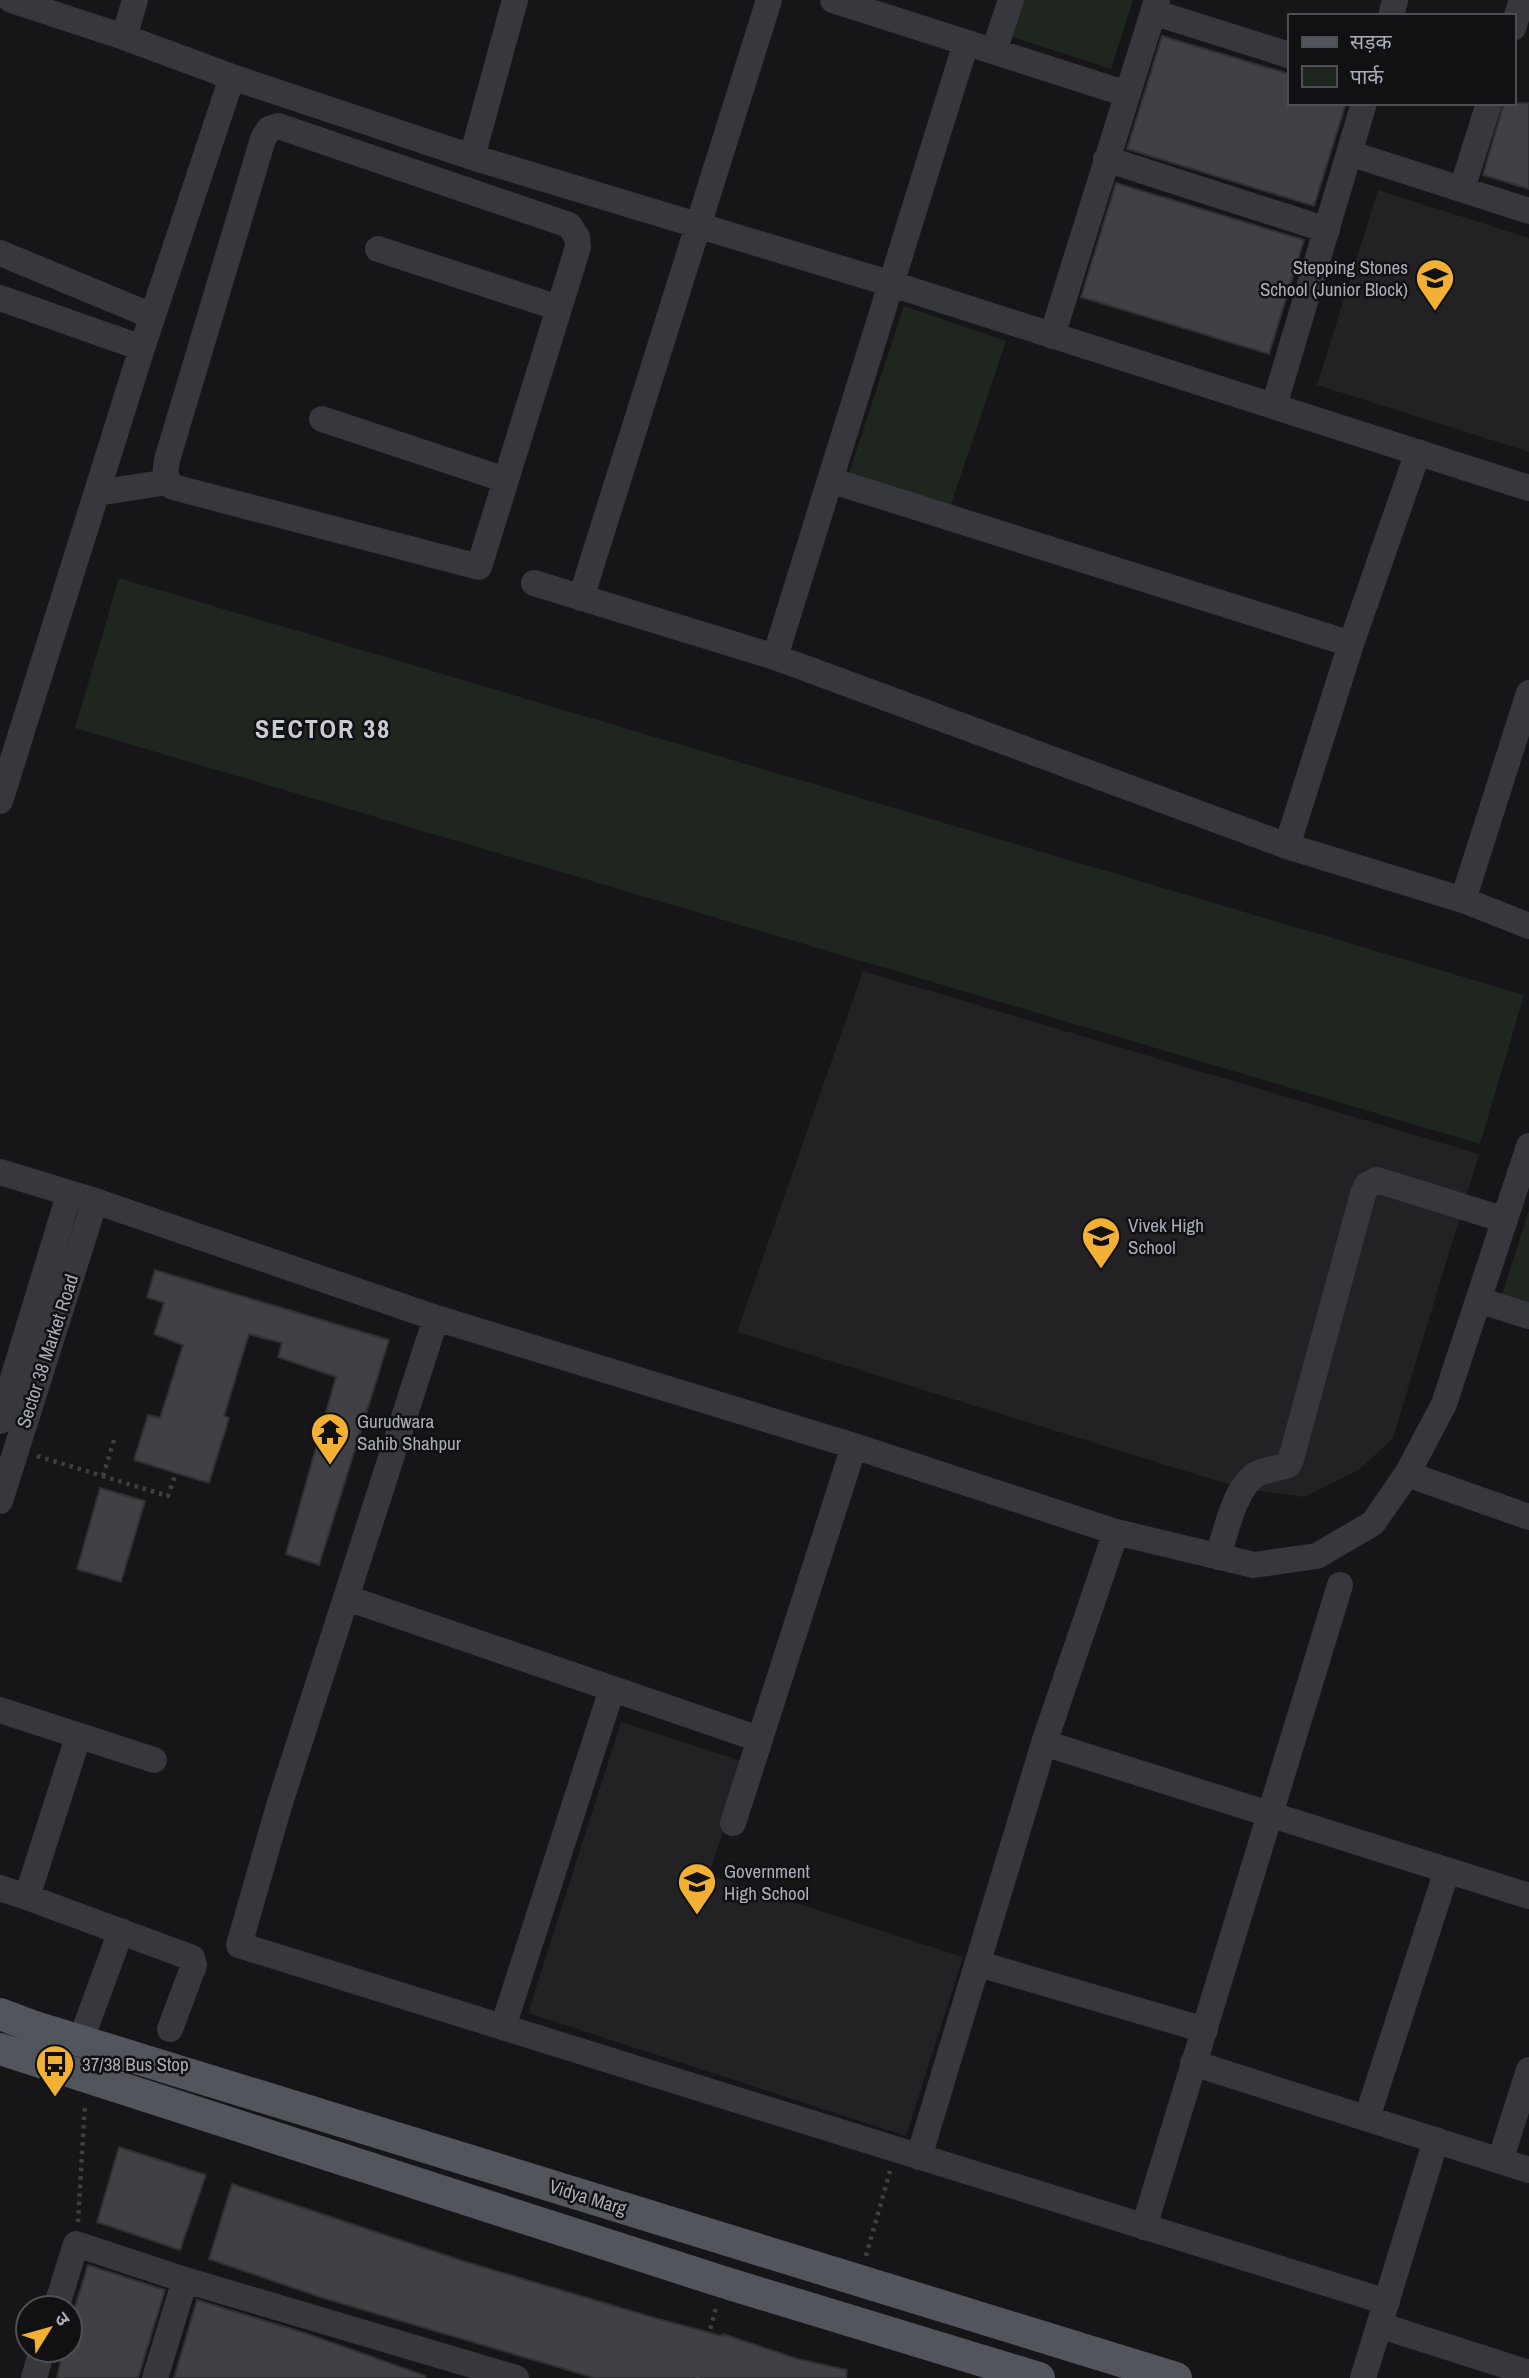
<svg xmlns="http://www.w3.org/2000/svg" width="1529" height="2378" font-family="'Archivo Narrow','Noto Sans Devanagari',sans-serif">
  <rect width="100%" height="100%" fill="#161618"/>
  <!-- built -->
  <path fill="#222225" d="M 1378,190 L 1529,238 L 1529,452 L 1317,385 Z
    M 863,971 L 1479,1154 L 1393,1438 L 1359,1470 L 1304,1497 L 1240,1488 L 737,1332 Z
    M 621,1722 L 745,1762 L 709,1875 L 963,1957 L 906,2136 L 528,2013 Z"/>
  <!-- green -->
  <path fill="#1e261f" d="M 1022,0 L 1133,0 L 1111,69 L 1010,36 Z
    M 904,306 L 1006,341 L 950,507 L 849,473 Z
    M 119,578 L 1524,995 L 1480,1144 L 75,728 Z
    M 1529,1210 L 1529,1303 L 1502,1295 Z"/>
  <!-- building -->
  <path fill="#404145" stroke="#303034" stroke-width="2" d="M 1162,36 L 1289,74 L 1289,103 L 1346,103 L 1314,206 L 1127,149 Z
    M 1504,103 L 1529,103 L 1529,189 L 1483,175 Z
    M 1116,183 L 1304,240 L 1269,354 L 1081,297 Z
    M 155,1270 L 389,1340 L 319,1565 L 286,1554 L 336,1377 L 278,1357 L 282,1343 L 249,1334 L 224,1416 L 229,1418 L 209,1483 L 134,1460 L 148,1415 L 160,1418 L 183,1345 L 154,1334 L 164,1303 L 147,1297 Z
    M 100,1488 L 145,1501 L 121,1582 L 77,1569 Z
    M 119,2147 L 206,2175 L 180,2250 L 97,2222 Z
    M 232,2184 L 463,2261 L 655,2318 L 722,2336 L 723,2334 L 798,2359 L 847,2370 L 846,2378 L 595,2378 L 323,2298 L 209,2259 Z
    M 88,2265 L 165,2290 L 138,2378 L 57,2378 L 63,2350 L 70,2350 L 70,2323 Z
    M 197,2300 L 305,2333 L 426,2376 L 425,2378 L 174,2378 Z"/>
  <g fill="none" stroke-linecap="round" stroke-linejoin="round">
    <!-- path -->
    <path stroke="#3d3f44" stroke-width="4.5" stroke-dasharray="3.5 5" stroke-linecap="butt" d="M 37,1456 L 168,1496 L 184,1450
      M 103,1476 L 115,1437
      M 78,2222 L 85,2103
      M 866,2256 L 890,2171
      M 697,2378 L 717,2304"/>
    <!-- minor -->
    <path stroke="#37383d" stroke-width="26" d="M 11,0 L 124,37 L 232,77 L 472,157 L 892,284 L 1529,488
      M 833,0 L 1127,94
      M 1153,12 L 1289,55
      M 1391,16 L 1395,0
      M 1513,28 L 1522,0
      M 124,37 L 135,0
      M 994,51 L 1011,0
      M 278,126 L 569,225 L 577,237 L 578,247 L 479,567 L 173,487 C 164,478 165,470 167,460 L 263,139 L 269,129 Z
      M 1349,153 L 1529,211
      M 472,157 L 515,0
      M 1106,159 L 1327,230
      M 1462,189 L 1489,103
      M 378,249 L 559,308
      M 0,253 L 152,316
      M 0,298 L 142,348
      M 1052,336 L 1157,0
      M 1274,406 L 1364,103
      M 322,419 L 506,480
      M 830,480 L 1351,644
      M 97,493 L 168,482
      M 534,583 L 775,657 L 1287,846 L 1463,900 L 1529,926
      M 581,598 L 769,0
      M 775,657 L 966,43
      M 0,801 L 142,348 L 232,77
      M 1287,846 L 1351,644 L 1418,452
      M 1463,900 L 1529,693
      M 0,1172 L 95,1201 L 436,1318 L 854,1446 L 1116,1532 L 1254,1565 L 1317,1556 L 1373,1523 L 1407,1474 L 1444,1404 L 1529,1146
      M 1479,1300 L 1529,1316
      M 436,1318 L 279,1806 L 239,1945 L 1387,2302
      M 0,1421 L 69,1195
      M 1407,1474 L 1529,1517
      M 0,1501 L 95,1201
      M 1218,1557 C 1225,1534 1235,1488 1255,1475 C 1265,1469 1277,1469 1288,1465 L 1291,1459 L 1363,1194 L 1367,1185 L 1377,1180 L 1505,1220
      M 347,1598 L 759,1739
      M 0,1710 L 154,1760
      M 78,1737 L 27,1897 L 192,1958 L 194,1965 L 170,2029
      M 1044,1743 L 1529,1896
      M 733,1823 L 854,1446
      M 0,1888 L 27,1897
      M 979,1964 L 1205,2030
      M 86,2026 L 121,1931
      M 503,2027 L 612,1689
      M 1193,2063 L 1529,2170
      M 1367,2118 L 1447,1870
      M 919,2157 L 1044,1743 L 1116,1532
      M 1500,2161 L 1529,2070
      M 1144,2227 L 1340,1585
      M 56,2308 L 76,2244 L 185,2280 L 516,2378
      M 1379,2325 L 1529,2373
      M 34,2378 L 42,2350
      M 155,2378 L 185,2280
      M 1363,2378 L 1436,2140"/>
    <!-- major -->
    <path stroke="#53555c" stroke-width="32" d="M 0,2014 L 32,2026 L 1176,2378
      M 0,2049 L 723,2282 L 1039,2378"/>
  </g>
  <!-- icons -->
  <defs>
    <g id="school-pin" transform="scale(2.0125)"><path d="M0 17L-7.5 6A9.5 9.5 0 1 1 7.5 6Z" fill="#f2b134" stroke="#111113"/><path d="M0-5L7-2L0 1L-7-2ZM-4 1L0 2.5L4 1V4Q0 6-4 4Z" fill="#111"/></g>
    <g id="temple-pin" transform="scale(2.0125)"><path d="M0 17L-7.5 6A9.5 9.5 0 1 1 7.5 6Z" fill="#f2b134" stroke="#111113"/><path d="M0-6L5-2H3V0L6.5 2.5H4V6H1.5V3h-3V6H-4V2.5H-6.5L-3 0V-2H-5Z" fill="#111"/></g>
    <g id="bus-pin" transform="scale(2.0125)"><path d="M0 17L-7.5 6A9.5 9.5 0 1 1 7.5 6Z" fill="#f2b134" stroke="#111113"/><path d="M-5-6H5V4H4V6H2V4H-2V6H-4V4H-5ZM-3.5-4V0h7V-4ZM-3.5 1.2v1.5H-2V1.2ZM2 1.2v1.5H3.5V1.2Z" fill="#111"/></g>
  </defs>
  <g fill-rule="evenodd">
    <use href="#school-pin" x="1435" y="278"/>
    <use href="#school-pin" x="1101" y="1236"/>
    <use href="#temple-pin" x="330" y="1432"/>
    <use href="#school-pin" x="697" y="1882"/>
    <use href="#bus-pin" x="55" y="2064"/>
  </g>
  <g text-anchor="middle" dominant-baseline="central" stroke-width="5" stroke-linejoin="round" paint-order="stroke">
    <!-- poi labels -->
    <g font-size="19" fill="#a8adb8" stroke="#111113" text-anchor="start">
      <text x="1408" y="267" text-anchor="end">Stepping Stones<tspan x="1408" dy="22">School (Junior Block)</tspan></text>
      <text x="1128" y="1225">Vivek High<tspan x="1128" dy="22">School</tspan></text>
      <text x="357" y="1421">Gurudwara<tspan x="357" dy="22">Sahib Shahpur</tspan></text>
      <text x="724" y="1871">Government<tspan x="724" dy="22">High School</tspan></text>
      <text x="82" y="2064">37/38 Bus Stop</text>
    </g>
    <!-- street labels -->
    <g font-size="19" fill="#a8adb8" stroke="#111113">
      <text transform="translate(47 1351) rotate(-72)">Sector 38 Market Road</text>
      <text transform="translate(588 2197) rotate(17)">Vidya Marg</text>
    </g>
    <!-- district labels -->
    <g font-size="26" font-weight="bold" letter-spacing="2" fill="#c9ccd4" stroke="#111113">
      <text x="323" y="728">SECTOR 38</text>
    </g>
  </g>
  <!-- legend -->
  <rect x="1288" y="14" width="228" height="91" fill="#111113" stroke="#4d4f55" stroke-width="2"/>
  <rect x="1302" y="37" width="35" height="10" fill="#53555c" stroke="#4d4f55" stroke-width="2"/>
  <text x="1350" y="49" font-size="21" fill="#a8adb8">सड़क</text>
  <rect x="1302" y="66" width="35" height="21" fill="#1e261f" stroke="#4d4f55" stroke-width="2"/>
  <text x="1350" y="84" font-size="21" fill="#a8adb8">पार्क</text>
  <!-- north arrow -->
  <g transform="translate(49 2329) rotate(53)"><circle r="33" fill="#111113" stroke="#4d4f55" stroke-width="2"/>
  <path d="M0-5L12 26L0 18L-12 26Z" fill="#f2b134"/>
  <text y="-10" font-size="19" font-weight="bold" text-anchor="middle" fill="#a8adb8">उ</text>
  </g>
</svg>
